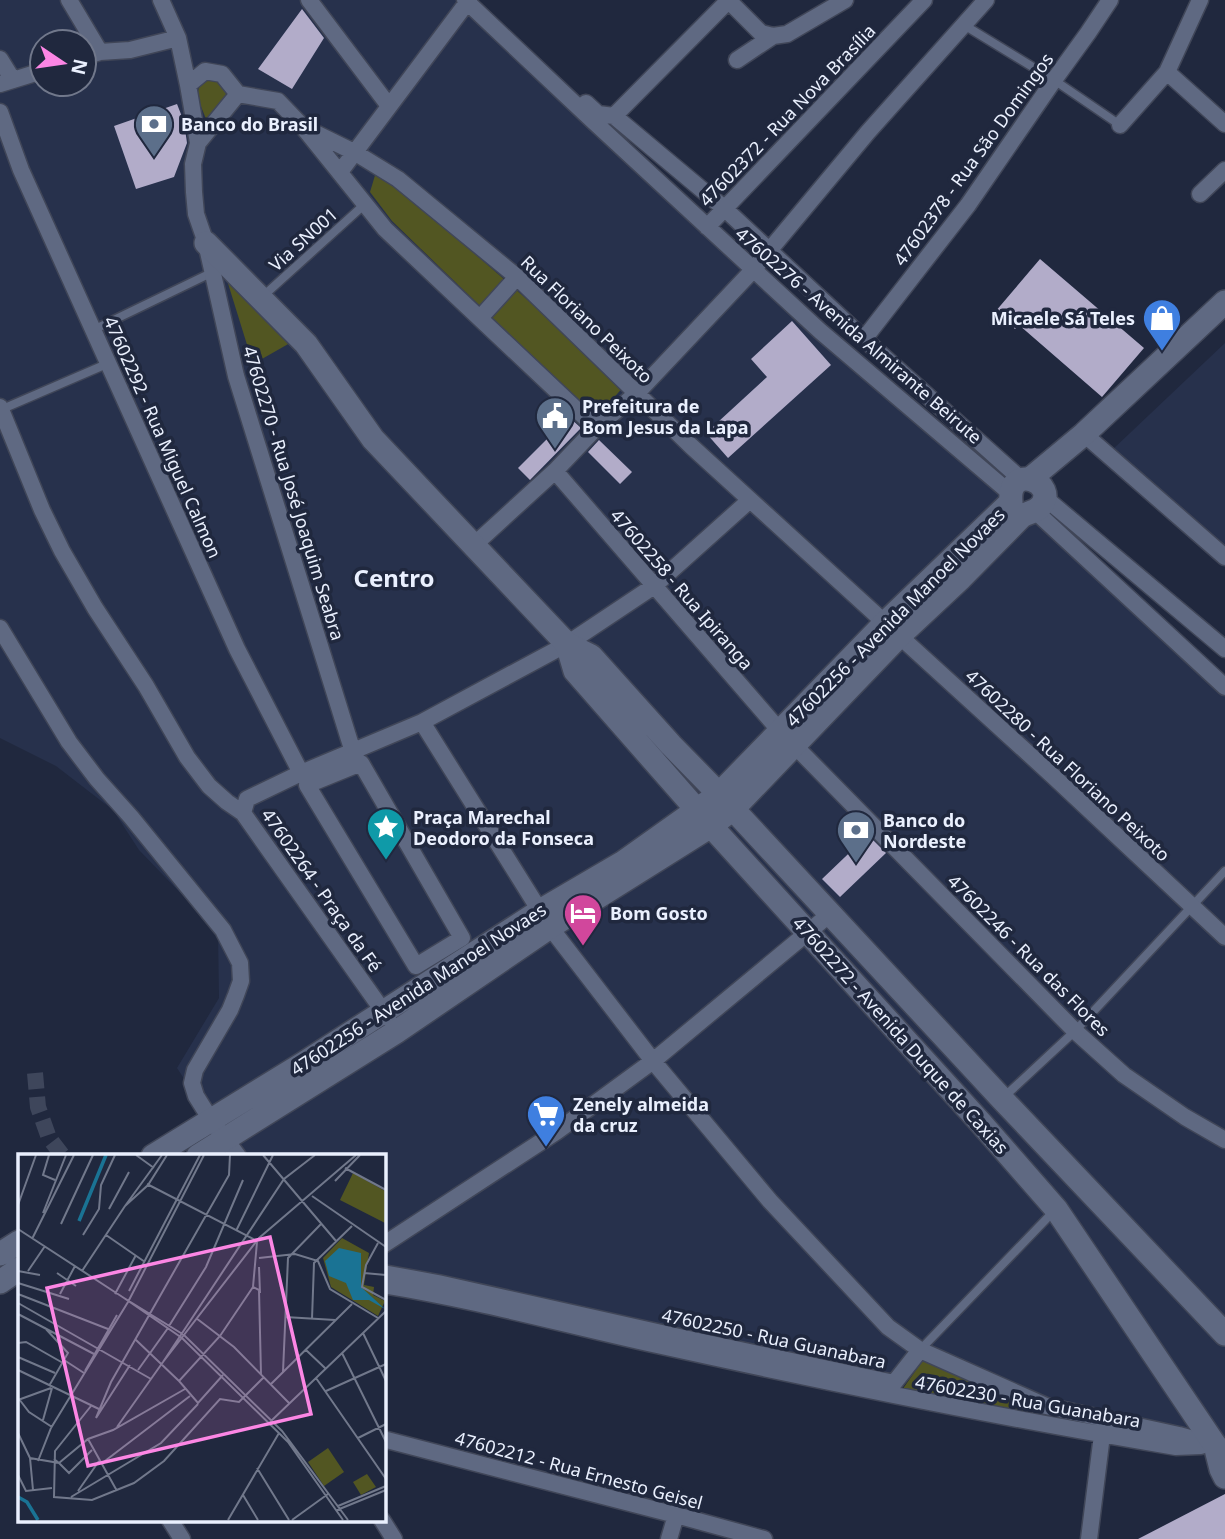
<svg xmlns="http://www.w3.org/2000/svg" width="1225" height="1539" font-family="'Noto Sans',sans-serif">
  <rect width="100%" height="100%" fill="#20283e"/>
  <!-- built -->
  <path fill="#27314c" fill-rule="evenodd" d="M 0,0 L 465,0 L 1026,513 L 1225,687 L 1225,1440 L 1046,1406 L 920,1351 L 894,1383 L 383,1273 L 383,1156 L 238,1156 L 211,1120 L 177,1068 L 219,998 L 218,932 L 139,850 L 113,810 L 56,766 L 0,738 ZM 42,42 L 84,42 L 84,84 L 42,84 Z
    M 1225,343 L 1225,550 L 1111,451 Z"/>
  <!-- green -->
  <path fill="#525622" d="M 206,79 L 216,79 L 227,91 L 226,98 L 207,122 C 202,106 190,91 206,79 Z
    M 376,172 L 394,183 L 625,385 L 596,418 L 392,221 L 370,192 Z
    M 226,277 L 290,343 L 253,364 Z
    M 923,1360 L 1034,1409 L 1028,1413 L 902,1390 Z"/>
  <!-- building -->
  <path fill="#b2acc9" d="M 302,9 L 324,38 L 292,89 L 258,69 Z
    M 177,104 L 184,122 L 187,143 L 174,177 L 136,189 L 114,126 Z
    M 1040,259 L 1144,348 L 1102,397 L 1019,325 L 1015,329 L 995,312 Z
    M 792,321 L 831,365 L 728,458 L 706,433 L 767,377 L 751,359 Z
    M 569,417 L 581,428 L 530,480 L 518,468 Z
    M 599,440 L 632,472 L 620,484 L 588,452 Z
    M 868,835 L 886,853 L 840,897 L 822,879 Z
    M 1225,1494 L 1225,1539 L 1138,1539 Z"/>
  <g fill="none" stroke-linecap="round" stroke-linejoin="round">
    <!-- street-tunnel -->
    <path stroke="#3e465b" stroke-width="16" stroke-dasharray="16 8" stroke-linecap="butt" d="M 35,1073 L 38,1107 L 49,1138 L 63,1156"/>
    <!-- lane casing -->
    <g stroke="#404658" stroke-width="11">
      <path id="lane" d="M 964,25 L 1054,80 L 1120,125
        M 261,298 L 365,204
        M 93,330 L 213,272
        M 0,410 L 109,363
        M 1004,1097 L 1075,1031 L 1225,871
        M 920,1350 L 1054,1211"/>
    </g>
    <!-- street casing -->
    <g stroke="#404658" stroke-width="19">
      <path id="street" d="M 69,0 L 100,52
        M 161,0 L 178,38 L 188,85 L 198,143 L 193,164 L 194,192 L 196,214 L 206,243 L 236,376 L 353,752
        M 309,0 L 389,106
        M 465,0 L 592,120 L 820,331 L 1010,493 C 1012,509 1019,514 1035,511 L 1225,687
        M 728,0 L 761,33 L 773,36 L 787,34 L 845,0
        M 84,57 L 100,52 L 130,50 L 178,38
        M 0,59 L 13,80
        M 737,60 L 773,36
        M 1167,72 L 1225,124
        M 0,84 L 42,71
        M 188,85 L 205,71 L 222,74 L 238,94 L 278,101 L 303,127
        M 586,103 L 598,114 L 614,116 L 725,209 L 864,339 L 1022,480
        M 0,112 L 21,170 L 237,649 L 301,773
        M 614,116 L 728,1
        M 1120,125 L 1167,72 L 1200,0
        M 198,143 L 238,94
        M 340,172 L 469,0
        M 1200,194 L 1225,170
        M 707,227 L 924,0
        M 480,318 L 517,277
        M 864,339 L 968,205 L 1054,80 L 1088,33 L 1110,0
        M 0,407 L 42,510 L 62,551 L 95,608 L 146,686 L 187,757 L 209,786 L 227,802 L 243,813
        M 596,428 L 385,229 L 303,127 L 354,152 L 398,179 L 517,277 L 691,446 L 1053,776 L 1225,937
        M 1084,434 L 1225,557
        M 555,471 L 780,731
        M 1044,497 L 1225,649
        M 474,545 L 555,471 L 596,428 L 637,393 L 753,270 L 868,132 L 986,0
        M 0,628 L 69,742 L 97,779 L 131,817 L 223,930 L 240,963 L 241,981 L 236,995 L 230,1010 L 195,1070 L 192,1083 L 196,1096 L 211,1120 L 238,1156
        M 422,722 L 567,644 L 654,586 L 750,500
        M 794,745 L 1075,1031 L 1124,1075 L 1185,1117 L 1225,1140
        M 361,763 L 462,938 L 416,966 L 307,785 Z
        M 388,1018 L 243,813 L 247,799 L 301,773 L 422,722 L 550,927 L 653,1061 L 770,1201 L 888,1327 L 920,1350
        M 383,1245 L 556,1132 L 653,1061 L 830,914
        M 383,1273 L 438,1283 L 684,1338 L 894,1383 L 920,1350 L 1046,1406 L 1179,1435 L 1215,1445
        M 383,1285 C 476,1300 566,1325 657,1345 C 829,1383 1002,1418 1176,1447 L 1201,1446
        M 383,1439 L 676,1515 L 764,1539
        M 170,1520 L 182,1539
        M 382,1520 L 394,1539
        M 669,1539 L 676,1515
        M 1089,1539 L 1102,1435"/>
    </g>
    <!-- secondary casing -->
    <g stroke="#404658" stroke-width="26">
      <path id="secondary" d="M 206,243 L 306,344 L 373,439 L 567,644
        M 1030,479 L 1084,434 L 1225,302
        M 153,1156 L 304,1063 L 540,911 L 622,863 L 719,794 L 885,623 L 1011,502 C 1007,461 1061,483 1040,507 C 1034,513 1027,512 1021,517 L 961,578 L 899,636 L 733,809 L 711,826 L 550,927 L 396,1032 L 198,1156
        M 0,1254 L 19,1242
        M 0,1282 L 19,1269
        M 1225,1334 L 1002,1099 L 719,794 L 671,745 L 591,656 L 567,644 L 575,671 L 711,826 L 980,1122 L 1056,1209 L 1215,1445 L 1225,1455
        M 1215,1445 L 1221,1469 L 1225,1477"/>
    </g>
    <!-- lane -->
    <use href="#lane" stroke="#5f6982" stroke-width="8"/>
    <!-- street -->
    <use href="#street" stroke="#5f6982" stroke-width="16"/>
    <!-- secondary -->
    <use href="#secondary" stroke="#5f6982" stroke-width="23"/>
  </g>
  <!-- icons -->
  <defs>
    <g id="bank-pin" transform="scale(2.0125)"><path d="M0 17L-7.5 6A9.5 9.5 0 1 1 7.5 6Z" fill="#5c6f8a" stroke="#20283e"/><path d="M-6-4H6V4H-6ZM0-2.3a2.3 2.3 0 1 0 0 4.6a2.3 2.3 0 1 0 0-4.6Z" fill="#fff"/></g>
    <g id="shop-pin" transform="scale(2.0125)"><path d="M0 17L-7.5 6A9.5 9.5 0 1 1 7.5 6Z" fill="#3f7fe0" stroke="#20283e"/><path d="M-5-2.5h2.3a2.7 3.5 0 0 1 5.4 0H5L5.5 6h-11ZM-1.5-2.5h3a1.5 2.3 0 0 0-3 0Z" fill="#fff"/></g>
    <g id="civic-pin" transform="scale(2.0125)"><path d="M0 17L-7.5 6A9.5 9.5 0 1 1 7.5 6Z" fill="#5c6f8a" stroke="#20283e"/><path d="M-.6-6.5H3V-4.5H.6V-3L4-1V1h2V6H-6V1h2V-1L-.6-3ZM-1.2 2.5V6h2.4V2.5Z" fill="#fff"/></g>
    <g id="sight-pin" transform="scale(2.0125)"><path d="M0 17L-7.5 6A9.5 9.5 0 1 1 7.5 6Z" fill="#0f9aa8" stroke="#20283e"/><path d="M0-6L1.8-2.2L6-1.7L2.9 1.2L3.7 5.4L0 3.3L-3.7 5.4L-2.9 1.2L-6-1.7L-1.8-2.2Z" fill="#fff"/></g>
    <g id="hotel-pin" transform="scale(2.0125)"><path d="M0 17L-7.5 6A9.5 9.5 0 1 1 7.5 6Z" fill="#d1479c" stroke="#20283e"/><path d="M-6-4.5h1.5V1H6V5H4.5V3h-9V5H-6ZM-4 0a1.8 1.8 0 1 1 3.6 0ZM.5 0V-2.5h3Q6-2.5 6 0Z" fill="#fff"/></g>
    <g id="supermarket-pin" transform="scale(2.0125)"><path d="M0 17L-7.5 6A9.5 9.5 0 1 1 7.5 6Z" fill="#3f7fe0" stroke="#20283e"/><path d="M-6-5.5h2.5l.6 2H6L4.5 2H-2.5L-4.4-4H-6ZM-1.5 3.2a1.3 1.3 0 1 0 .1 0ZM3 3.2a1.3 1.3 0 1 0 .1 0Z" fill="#fff"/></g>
  </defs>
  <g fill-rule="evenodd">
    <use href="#bank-pin" x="154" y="124"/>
    <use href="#shop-pin" x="1162" y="318"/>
    <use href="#civic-pin" x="555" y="416"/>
    <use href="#sight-pin" x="386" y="827"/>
    <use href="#bank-pin" x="856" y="830"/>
    <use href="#hotel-pin" x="583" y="913"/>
    <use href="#supermarket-pin" x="546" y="1114"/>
  </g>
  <g text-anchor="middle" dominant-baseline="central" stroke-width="7" stroke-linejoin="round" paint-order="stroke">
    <!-- street labels -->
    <g font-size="18" fill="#eaf0fe" stroke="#20283e">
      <text transform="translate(787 115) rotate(-46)">47602372 - Rua Nova Brasília</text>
      <text transform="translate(973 159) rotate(-54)">47602378 - Rua São Domingos</text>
      <text transform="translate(303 239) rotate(-42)">Via SN001</text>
      <text transform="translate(587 319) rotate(44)">Rua Floriano Peixoto</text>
      <text transform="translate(859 335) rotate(41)">47602276 - Avenida Almirante Beirute</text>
      <text transform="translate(163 437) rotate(66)">47602292 - Rua Miguel Calmon</text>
      <text transform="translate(294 493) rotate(73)">47602270 - Rua José Joaquim Seabra</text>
      <text transform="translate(682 589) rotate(49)">47602258 - Rua Ipiranga</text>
      <text transform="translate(895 617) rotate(-45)">47602256 - Avenida Manoel Novaes</text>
      <text transform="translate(1068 765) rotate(43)">47602280 - Rua Floriano Peixoto</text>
      <text transform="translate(322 890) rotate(55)">47602264 - Praça da Fé</text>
      <text transform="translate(1029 955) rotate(45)">47602246 - Rua das Flores</text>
      <text transform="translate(418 989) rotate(-33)">47602256 - Avenida Manoel Novaes</text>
      <text transform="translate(901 1035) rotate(48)">47602272 - Avenida Duque de Caxias</text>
      <text transform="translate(774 1338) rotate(12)">47602250 - Rua Guanabara</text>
      <text transform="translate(1028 1401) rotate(10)">47602230 - Rua Guanabara</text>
      <text transform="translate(579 1470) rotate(15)">47602212 - Rua Ernesto Geisel</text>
    </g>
    <!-- poi labels -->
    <g font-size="18" font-weight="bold" fill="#eaf0fe" stroke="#20283e" text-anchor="start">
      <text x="181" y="124">Banco do Brasil</text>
      <text x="1135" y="318" text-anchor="end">Micaele Sá Teles</text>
      <text x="582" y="406">Prefeitura de<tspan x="582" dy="21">Bom Jesus da Lapa</tspan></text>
      <text x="413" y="817">Praça Marechal<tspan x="413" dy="21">Deodoro da Fonseca</tspan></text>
      <text x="883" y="820">Banco do<tspan x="883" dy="21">Nordeste</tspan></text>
      <text x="610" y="913">Bom Gosto</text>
      <text x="573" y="1104">Zenely almeida<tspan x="573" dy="21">da cruz</tspan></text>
    </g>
    <!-- district labels -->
    <g font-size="24" font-weight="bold" fill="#eaf0fe" stroke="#20283e">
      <text x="394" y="577">Centro</text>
    </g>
  </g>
  <!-- overview -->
  <g transform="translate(18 1154)">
    <rect width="368" height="368" fill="#20283e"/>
    <path d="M 335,19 L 367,37 L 367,69 L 322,46 ZM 324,84 L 351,99 L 346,131 L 356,133 L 355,141 L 367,147 L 360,162 L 313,133 L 305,104 ZM 310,294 L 326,318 L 306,332 L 290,308 ZM 349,320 L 358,333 L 343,341 L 335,328 Z" fill="#525622"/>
    <path d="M 321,94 L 343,99 L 343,133 L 367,155 L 351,146 L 335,146 L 328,129 L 311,122 L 307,107 Z" fill="#1a7394"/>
    <path fill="none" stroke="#1a7394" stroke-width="3.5" d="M 61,67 L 88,1M 0,343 L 9,348 L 20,366"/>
    <path fill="none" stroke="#71788b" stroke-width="2" d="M 31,1 L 25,21 L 37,26M 118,1 L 136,14M 144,1 L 107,52 L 130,31 L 149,1M 245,1 L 318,87M 297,1 L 266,25 L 145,208 L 241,84 L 338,1M 327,14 L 368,36M 317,27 L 342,1M 129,30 L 239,87M 294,42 L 368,93M 0,51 L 18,1M 91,55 L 111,18M 25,59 L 48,1M 43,70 L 75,1M 0,75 L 106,144M 218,77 L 255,1M 65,81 L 81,55 L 83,31 L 97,1M 88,81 L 127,108M 14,85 L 56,1M 239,88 L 235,133 L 241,136 L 243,220M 360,89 L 348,111 L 344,133 L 368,146M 241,104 L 277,100 L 300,107 L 312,135 L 360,164M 241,113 L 242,139M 0,117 L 22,121M 10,117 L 27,92M 64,117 L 107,52M 39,119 L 58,132M 346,119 L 368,121M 0,129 L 51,145M 111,137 L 182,1M 0,140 L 90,175M 42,140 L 57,112M 97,140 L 118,101M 0,149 L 133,225M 0,160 L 76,200M 267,163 L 317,166M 178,164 L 216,193 L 271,249M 294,165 L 296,109 L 334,72M 151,172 L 188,113 L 225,26M 27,174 L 50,199 L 31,232M 345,179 L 368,227M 118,186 L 161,227M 0,189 L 8,188 L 45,209M 288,196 L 307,214M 324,199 L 368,288M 0,203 L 37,219M 46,206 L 66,219M 112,211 L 78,264 L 93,228 L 211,21 L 212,1M 0,216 L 83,256M 120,216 L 150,174M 67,217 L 99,161M 265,218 L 270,104 L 303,70M 205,221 L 180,249 L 161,227 L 202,182 L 235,133M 298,224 L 368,325M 253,230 L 334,150M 308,237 L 368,210M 1,245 L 11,258 L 34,273M 0,246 L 33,234M 73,252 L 37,297 L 36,343 L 74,346 L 116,329 L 146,307 L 202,245 L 221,248 L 246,223M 25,266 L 34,234M 252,268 L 368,157M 99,273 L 145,208M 0,279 L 12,304 L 41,309 L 51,319 L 74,296M 340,284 L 368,270M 70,285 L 99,337M 12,304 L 15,336M 36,305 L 41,309 L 70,285 L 95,276 L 167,235M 20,307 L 33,274 L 110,148 L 186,1M 83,310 L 172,242M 239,314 L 271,366M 0,321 L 8,337 L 34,334M 60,337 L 81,307M 225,341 L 240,366M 53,343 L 143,289 L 180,250M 320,352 L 368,332M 319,356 L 368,336M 210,366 L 261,279M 274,366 L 310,340M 325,366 L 270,288 L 164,184 L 106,144 L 166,181 L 264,277 L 330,366"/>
    <path fill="#fc86e4" fill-opacity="0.15" stroke="#fc86e4" stroke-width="3.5" d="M 252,83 L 293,260 L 70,312 L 29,134 Z"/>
    <rect width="368" height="368" fill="none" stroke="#eaf0fe" stroke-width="3.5"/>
  </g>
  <!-- north arrow -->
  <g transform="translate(63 63) rotate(103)"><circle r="33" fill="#20283e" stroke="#71788b" stroke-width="2"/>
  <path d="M0-5L12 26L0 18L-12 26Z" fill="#fc86e4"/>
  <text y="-10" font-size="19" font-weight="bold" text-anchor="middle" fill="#eaf0fe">N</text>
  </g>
</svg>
